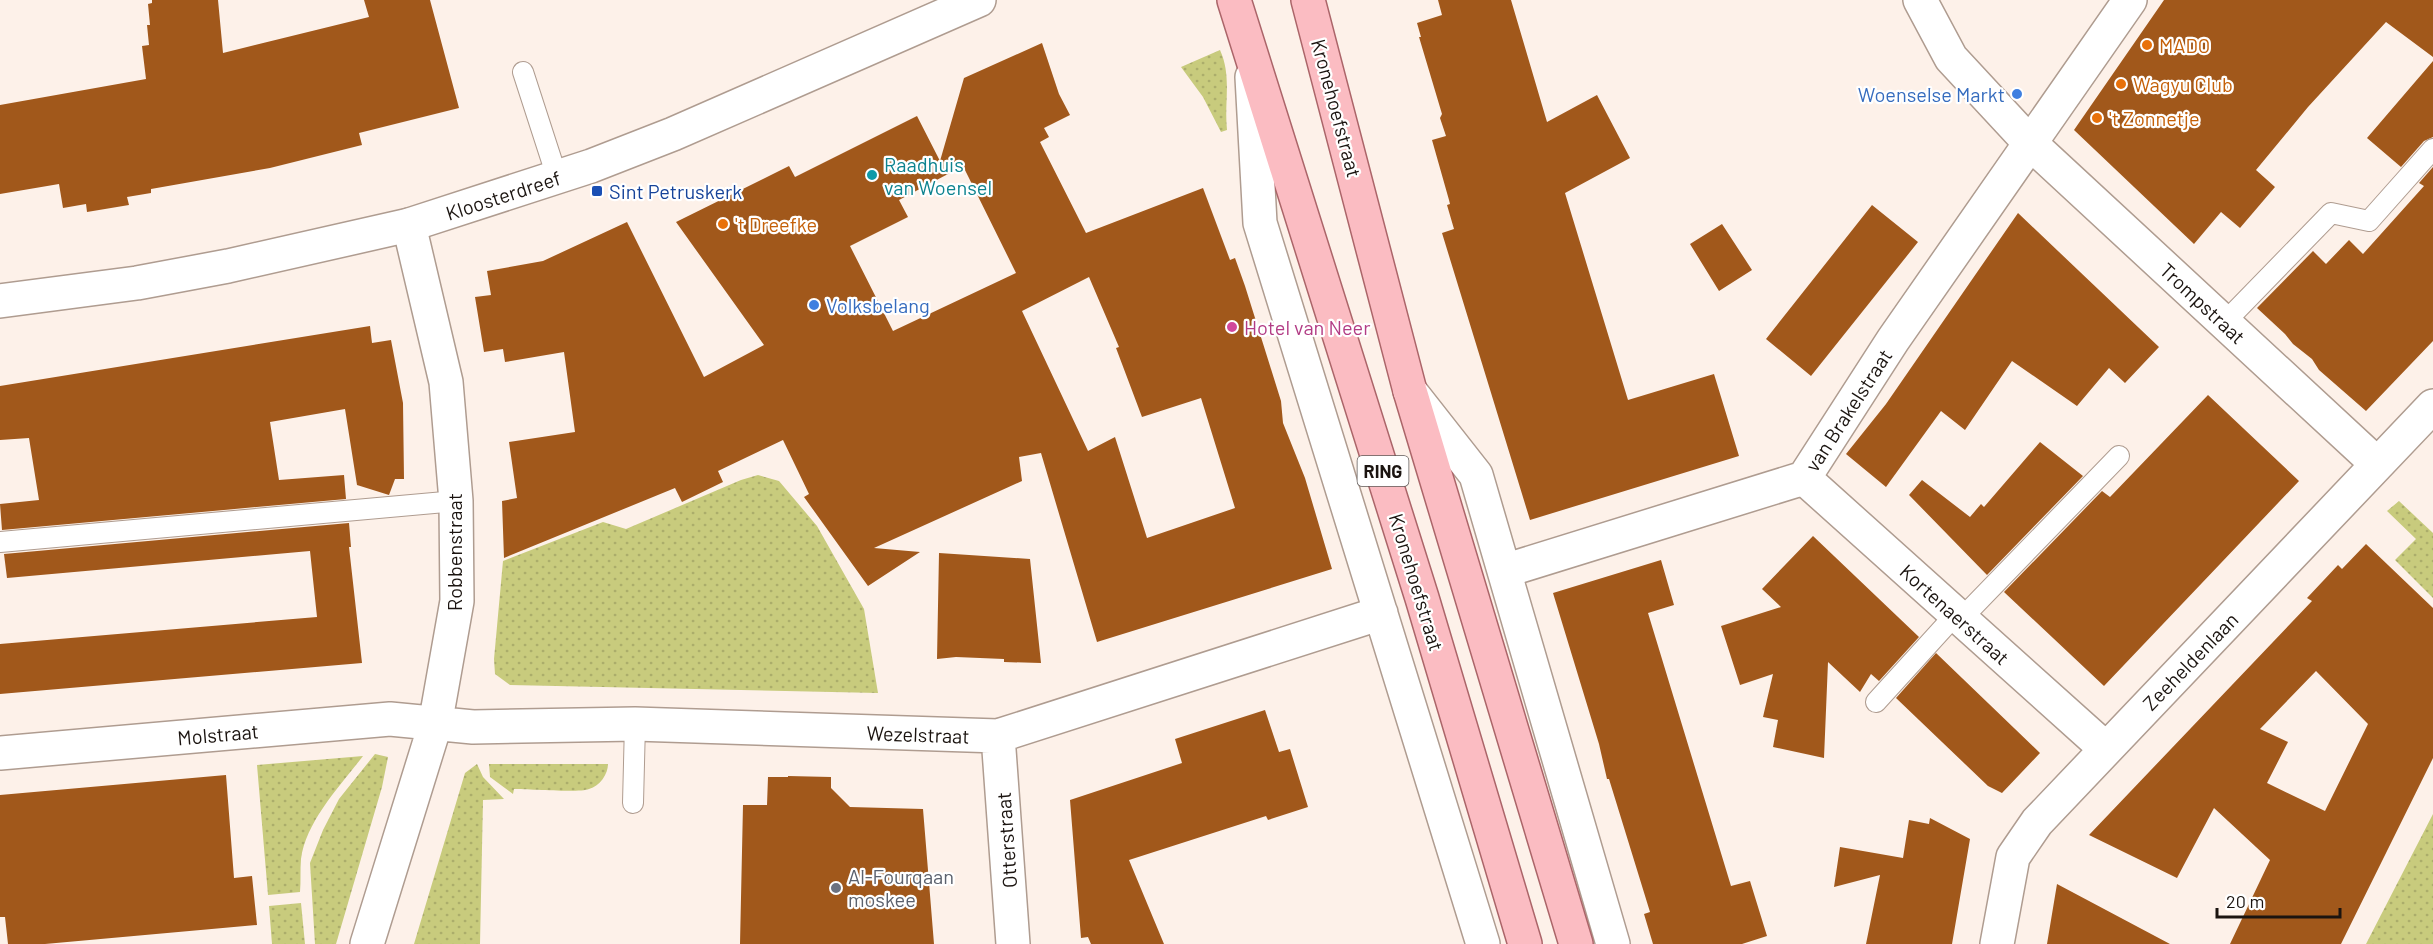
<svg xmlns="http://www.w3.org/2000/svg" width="2433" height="944" font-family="Barlow,sans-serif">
  <defs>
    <pattern id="green-dots" width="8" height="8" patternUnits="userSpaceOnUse" patternTransform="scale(1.5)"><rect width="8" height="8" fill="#c8cb7d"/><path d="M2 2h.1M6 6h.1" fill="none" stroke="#abad6b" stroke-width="1.8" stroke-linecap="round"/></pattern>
  </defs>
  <rect width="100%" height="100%" fill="#fdf1e9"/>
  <!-- green -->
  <path fill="url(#green-dots)" d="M 1220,50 C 1232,76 1224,102 1227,130 L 1221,132 L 1203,97 L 1181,67 Z
    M 758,475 L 779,481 L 817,526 L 864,609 L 878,693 L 510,685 L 495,674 L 494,659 L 503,561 L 603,522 L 626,529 L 741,480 Z
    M 2399,501 L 2433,533 L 2433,598 L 2395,560 L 2416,539 L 2387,511 Z
    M 375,754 L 388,757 L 382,787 L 336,944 L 315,944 L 310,863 L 323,830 L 339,799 Z
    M 363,756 C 341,785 306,821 301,859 C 300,870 301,881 300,892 L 268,895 L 257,765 Z
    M 477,764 L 483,777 L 504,799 L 483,800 L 480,944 L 414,944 L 465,773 Z
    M 489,764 L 608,764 C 608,774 600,786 589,789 C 580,793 528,789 514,789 L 513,794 L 490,777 Z
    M 2433,814 L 2433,944 L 2366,944 Z
    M 301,903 L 305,944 L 272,944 L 269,906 Z"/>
  <!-- building -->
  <path fill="#a1581b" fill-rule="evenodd" d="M 152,0 L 218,0 L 223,53 L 369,17 L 364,0 L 430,0 L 459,108 L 359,133 L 362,145 L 270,168 L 151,189 L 151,193 L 127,197 L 129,205 L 87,212 L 86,204 L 63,208 L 59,184 L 0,194 L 0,105 L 146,79 L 142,46 L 149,45 L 147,25 L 150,25 L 148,4 L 152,3 Z
    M 1438,0 L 1511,0 L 1547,122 L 1597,95 L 1630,158 L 1565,193 L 1628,400 L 1714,374 L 1739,456 L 1530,520 L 1442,233 L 1454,229 L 1447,205 L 1450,204 L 1449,200 L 1432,140 L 1446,136 L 1440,118 L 1442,114 L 1419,37 L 1421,37 L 1417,23 L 1442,15 Z
    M 2164,0 L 2433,0 L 2433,57 L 2386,22 L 2308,107 L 2256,170 L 2275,187 L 2240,228 L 2221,212 L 2194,244 L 2074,130 Z
    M 1042,43 L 1059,94 L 1070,115 L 1044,128 L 1049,137 L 1040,142 L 1086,233 L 1203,188 L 1230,260 L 1235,258 L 1245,286 L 1281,401 L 1283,423 L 1305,478 L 1332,569 L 1097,642 L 1041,453 L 1019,457 L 1022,481 L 874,548 L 920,552 L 868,586 L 804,497 L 809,494 L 783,440 L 718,471 L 723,482 L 682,502 L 675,488 L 504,558 L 502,501 L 517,498 L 509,442 L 575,432 L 564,352 L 505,362 L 503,349 L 484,352 L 475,297 L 491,295 L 487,271 L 543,261 L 627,222 L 704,377 L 764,345 L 676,222 L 789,166 L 795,177 L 917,116 L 940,161 L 964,78 ZM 963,166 L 1016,273 L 893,331 L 850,246 L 908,217 L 899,200 ZM 1089,277 L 1119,347 L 1116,348 L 1142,417 L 1201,398 L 1235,508 L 1147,538 L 1115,437 L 1088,451 L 1022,311 Z
    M 2433,61 L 2433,137 L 2424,141 L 2401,167 L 2367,138 Z
    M 2433,167 L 2433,341 L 2366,411 L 2319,370 L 2312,359 L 2293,344 L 2285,334 L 2257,308 L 2313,251 L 2326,264 L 2349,240 L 2363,254 L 2424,186 L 2419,183 Z
    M 1872,205 L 1918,242 L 1811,376 L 1766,339 Z
    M 2018,213 L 2159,347 L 2125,383 L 2109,368 L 2077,406 L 2012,361 L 1965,430 L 1941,411 L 1886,487 L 1846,454 L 1886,404 Z
    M 1722,224 L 1752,270 L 1719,291 L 1690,244 Z
    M 370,326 L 372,343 L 391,340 L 403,403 L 404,479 L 395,479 L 389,495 L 357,485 L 345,409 L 270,422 L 279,480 L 344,475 L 346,499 L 2,530 L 0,504 L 39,500 L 29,438 L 0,440 L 0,386 Z
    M 2208,395 L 2299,481 L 2104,686 L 2004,592 L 2102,491 L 2110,497 Z
    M 2040,442 L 2083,476 L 1987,575 L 1909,495 L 1922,480 L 1970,517 L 1981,504 L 1984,507 Z
    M 349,523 L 351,547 L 349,547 L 362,663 L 0,694 L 0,644 L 317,617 L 310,551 L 7,578 L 4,554 Z
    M 1813,536 L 1919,637 L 1879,681 L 1871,674 L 1860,692 L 1828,662 L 1824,758 L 1773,747 L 1778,720 L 1763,717 L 1773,674 L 1740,685 L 1721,626 L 1781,607 L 1762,589 Z
    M 2366,544 L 2433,608 L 2433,758 L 2341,944 L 2230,944 L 2270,860 L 2214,808 L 2177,878 L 2089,835 L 2312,601 L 2307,598 L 2338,565 L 2342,569 ZM 2316,671 L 2368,724 L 2325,811 L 2267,783 L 2288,742 L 2260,729 Z
    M 939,553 L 1030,559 L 1041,663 L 1004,662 L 1004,659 L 956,657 L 937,659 Z
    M 1661,560 L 1674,605 L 1648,613 L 1731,886 L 1750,881 L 1767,936 L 1742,944 L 1653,944 L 1644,914 L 1650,912 L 1609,779 L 1607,779 L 1599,744 L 1553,593 Z
    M 1936,653 L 2040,753 L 2002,793 L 1988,786 L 1896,698 Z
    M 1265,710 L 1279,752 L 1290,749 L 1308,807 L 1268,820 L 1266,816 L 1129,860 L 1164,944 L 1091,944 L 1088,937 L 1081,938 L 1070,800 L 1182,763 L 1175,739 Z
    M 226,775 L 234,878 L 252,876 L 257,925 L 45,944 L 8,944 L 5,917 L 0,917 L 0,795 Z
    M 788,776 L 831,777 L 831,788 L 850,807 L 923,809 L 934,944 L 740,944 L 743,805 L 767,805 L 768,777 L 788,777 Z
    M 1930,818 L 1970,839 L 1952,944 L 1866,944 L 1880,875 L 1834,887 L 1840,847 L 1903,858 L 1909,820 L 1929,824 Z
    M 2057,884 L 2170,944 L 2047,944 Z"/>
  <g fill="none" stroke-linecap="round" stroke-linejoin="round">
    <!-- service casing -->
    <g stroke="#af9c90" stroke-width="22">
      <path id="service" d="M 523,72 L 557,177
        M 2224,323 L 2331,213 L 2369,221 L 2433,149
        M 0,542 L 456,501
        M 1961,619 L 2119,456
        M 1876,702 L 1956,614
        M 633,803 L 635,724"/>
    </g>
    <!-- minor casing -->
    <g stroke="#af9c90" stroke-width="36">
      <path id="minor" d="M 1920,0 L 1951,58 L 2029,142 L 2377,464
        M 1252,77 L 1260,223 L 1483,944
        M 1410,391 L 1476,475 L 1613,944
        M 1804,478 L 2106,749
        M 1504,571 L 1804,478 L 1893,340 L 2130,0
        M 998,736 L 1013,944
        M 0,753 L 390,719 L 473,727 L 635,724 L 998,736 L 1381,613
        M 367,944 L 435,725 L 457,601 L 456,501 L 446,382 L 409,225
        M 1997,944 L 2013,857 L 2037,822 L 2433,406"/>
    </g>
    <!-- tertiary casing -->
    <g stroke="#af9c90" stroke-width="36">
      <path id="tertiary" d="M 0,301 L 137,283 L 228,266 L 409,225 L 591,166 L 673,134 L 979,0"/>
    </g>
    <!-- primary casing -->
    <g stroke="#ab6569" stroke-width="36">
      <path id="primary" d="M 1234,0 L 1422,598 L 1525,944
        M 1308,0 L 1410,391 L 1576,944"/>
    </g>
    <!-- service -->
    <use href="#service" stroke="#fff" stroke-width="20"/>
    <!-- minor -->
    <use href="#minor" stroke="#fff" stroke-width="33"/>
    <!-- tertiary -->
    <use href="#tertiary" stroke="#fff" stroke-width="33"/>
    <!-- primary -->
    <use href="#primary" stroke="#fbbcc2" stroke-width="33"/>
  </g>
  <!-- markers -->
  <g fill="#e8710a" stroke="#fff" stroke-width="2">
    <circle cx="2147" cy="45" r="6"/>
    <circle cx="2121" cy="84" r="6"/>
    <circle cx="2097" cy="118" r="6"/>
    <circle cx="723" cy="224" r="6"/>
  </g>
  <g fill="#3f7fe0" stroke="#fff" stroke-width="2">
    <circle cx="2017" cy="94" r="6"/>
    <circle cx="814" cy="305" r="6"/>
  </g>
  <circle fill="#0f9aa8" stroke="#fff" stroke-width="2" cx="872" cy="175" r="6"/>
  <rect fill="#1a4fb4" stroke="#fff" stroke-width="2" x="591" y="185" width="12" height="12" rx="3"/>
  <circle fill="#d1479c" stroke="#fff" stroke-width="2" cx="1232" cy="327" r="6"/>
  <circle fill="#6b7280" stroke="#fff" stroke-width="2" cx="836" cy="888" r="6"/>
  <g text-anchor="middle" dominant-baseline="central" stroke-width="4.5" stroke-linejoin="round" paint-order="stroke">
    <!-- shield labels -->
    <rect fill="#fff" stroke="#5f5a58" stroke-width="1.5" x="1357.5" y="456" width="51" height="30" rx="4.5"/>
    <g font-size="18" font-weight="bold" fill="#1b1410">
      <text x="1383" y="471">RING</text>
    </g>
    <!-- food labels -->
    <g font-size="20" fill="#c56008" stroke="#fff" text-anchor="start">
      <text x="2159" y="45">MADO</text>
      <text x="2133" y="84">Wagyu Club</text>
      <text x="2109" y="118">'t Zonnetje</text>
      <text x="735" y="224">'t Dreefke</text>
    </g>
    <!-- shop labels -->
    <g font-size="20" fill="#366cbe" stroke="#fff" text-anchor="end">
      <text x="2005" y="94">Woenselse Markt</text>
      <text x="826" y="305" text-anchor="start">Volksbelang</text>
    </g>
    <!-- street labels -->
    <g font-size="20" fill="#1b1410" stroke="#fff">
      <text transform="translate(1337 108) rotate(75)">Kronehoefstraat</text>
      <text transform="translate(503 195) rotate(-18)">Kloosterdreef</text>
      <text transform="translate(2203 303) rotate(43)">Trompstraat</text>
      <text transform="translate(1848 410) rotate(-57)">van Brakelstraat</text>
      <text transform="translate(454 552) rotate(-90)">Robbenstraat</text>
      <text transform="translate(1417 582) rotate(73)">Kronehoefstraat</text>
      <text transform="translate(1955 614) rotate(42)">Kortenaerstraat</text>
      <text transform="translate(2190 661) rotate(-46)">Zeeheldenlaan</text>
      <text transform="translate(218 734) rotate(-5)">Molstraat</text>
      <text transform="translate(918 734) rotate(2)">Wezelstraat</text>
      <text transform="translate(1006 840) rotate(-94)">Otterstraat</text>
    </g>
    <!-- culture labels -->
    <g font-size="20" fill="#0d838f" stroke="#fff" text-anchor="start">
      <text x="884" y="164">Raadhuis<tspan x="884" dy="23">van Woensel</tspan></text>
    </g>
    <!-- transit labels -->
    <g font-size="20" fill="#164399" stroke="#fff" text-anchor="start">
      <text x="609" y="191">Sint Petruskerk</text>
    </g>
    <!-- hotel labels -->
    <g font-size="20" fill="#b23c85" stroke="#fff" text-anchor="start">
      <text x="1244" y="327">Hotel van Neer</text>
    </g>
    <!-- worship labels -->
    <g font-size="20" fill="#5b616d" stroke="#fff" text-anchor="start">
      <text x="848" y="876">Al-Fourqaan<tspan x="848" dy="23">moskee</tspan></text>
    </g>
  </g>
  <!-- scale -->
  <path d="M2217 908v9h123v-9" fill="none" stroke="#1b1410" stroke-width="3"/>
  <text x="2226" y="908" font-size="18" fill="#1b1410" stroke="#ffffff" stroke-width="4.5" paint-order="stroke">20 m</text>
</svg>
